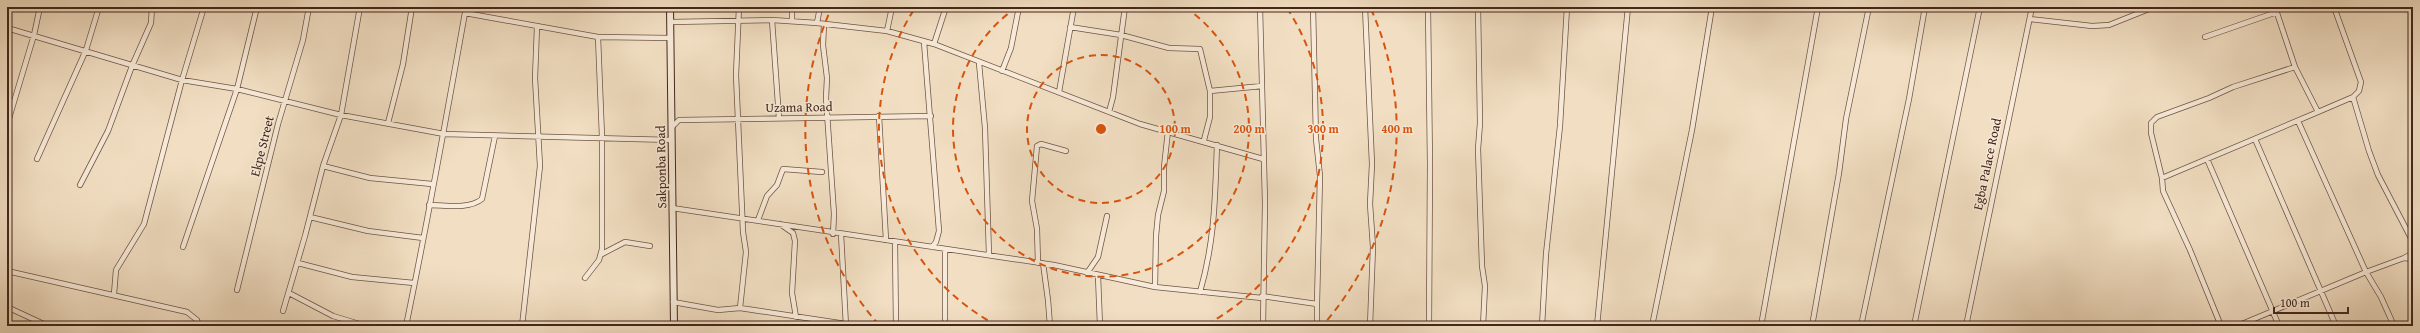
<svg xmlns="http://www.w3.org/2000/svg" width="2420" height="333" font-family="'Gentium Book Plus',serif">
  <rect width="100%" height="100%" fill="#f2dfc3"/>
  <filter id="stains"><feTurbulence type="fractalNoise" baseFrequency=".005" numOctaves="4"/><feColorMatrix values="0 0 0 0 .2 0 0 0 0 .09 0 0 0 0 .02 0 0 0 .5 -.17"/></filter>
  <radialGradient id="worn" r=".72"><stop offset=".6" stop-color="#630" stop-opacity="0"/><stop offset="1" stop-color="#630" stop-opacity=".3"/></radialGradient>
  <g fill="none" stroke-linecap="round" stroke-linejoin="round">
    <!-- minor casing -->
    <g stroke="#6f5445" stroke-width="6">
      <path id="minor" d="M 456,7 L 465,8
        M 1260,7 L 1265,203 L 1263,326
        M 1365,7 L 1372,164 L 1370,204 L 1373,247 L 1370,326
        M 1428,7 L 1430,165 L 1429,326
        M 1478,7 L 1480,123 L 1478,149 L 1482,266 L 1485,286 L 1483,326
        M 2275,7 L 2295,67
        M 2334,7 L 2361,82 L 2359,91 L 2353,97
        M 465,13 L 598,37 L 671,38
        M 2030,19 L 2092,26 L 2109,25 L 2154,7
        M 772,20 L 779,118
        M 792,21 L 792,7
        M 671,22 L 772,20 L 817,23 L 887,31 L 934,44 L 1140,124 L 1263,159
        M 817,23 L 820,7
        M 824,24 L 823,45 L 827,78 L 826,98 L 834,214 L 833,234
        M 1070,27 L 1121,35 L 1169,48 L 1200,49 L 1210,91 L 1210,117 L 1204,140
        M 7,28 L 182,80 L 237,89 L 341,115 L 444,134 L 672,140
        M 887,31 L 892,7
        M 2205,37 L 2277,12
        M 924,42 L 939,231 L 936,242 L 932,247
        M 934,44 L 946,7
        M 979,63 L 985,128 L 989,255
        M 1002,71 L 1011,48 L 1019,7
        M 1210,91 L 1262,86
        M 1059,92 L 1074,7
        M 1109,112 L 1113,97 L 1125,7
        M 879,116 L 886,240
        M 2298,121 L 2366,272 L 2381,297 L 2394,326
        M 388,123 L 403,64 L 412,7
        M 7,125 L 34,35 L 40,7
        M 672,127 L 679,120 L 931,116
        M 2255,139 L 2336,326
        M 37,159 L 86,50 L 99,7
        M 2207,159 L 2279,326
        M 323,166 L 370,178 L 432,184
        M 2162,178 L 2318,112
        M 80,185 L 108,131 L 132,66 L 151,23 L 152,7
        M 429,205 C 445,205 468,210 482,199 L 495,136
        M 672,208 L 1054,265 L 1155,287 L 1262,298
        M 310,217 L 368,231 L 423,238
        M 758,220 L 767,196 L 777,185 L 783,169 L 822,172
        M 780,224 L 793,233 L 795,241 L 792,293 L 796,317
        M 841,234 L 846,326
        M 895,242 L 896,326
        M 183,247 L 237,89 L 257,7
        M 602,254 L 625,242 L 650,246
        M 2404,258 L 2413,253
        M 298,263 L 352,277 L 414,283
        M 1038,263 L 1037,229 L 1032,201 L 1037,146 L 1041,144 L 1066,151
        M 1043,263 L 1048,300 L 1050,326
        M 7,271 L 187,312 L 197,320 L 199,326
        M 1087,273 L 1098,257 L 1107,216
        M 1098,276 L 1100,326
        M 585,278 L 599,260 L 602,249 L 602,137 L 598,37
        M 1155,287 L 1156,236 L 1158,215 L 1164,191 L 1164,167 L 1168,131
        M 237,290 L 278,124 L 303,40 L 309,7
        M 1200,292 C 1215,240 1215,198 1217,145
        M 289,293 L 333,316 L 366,326
        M 114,294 L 116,270 L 144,224 L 182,80 L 204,7
        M 1262,296 L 1317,304 L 1320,176 L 1316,139 L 1313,7
        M 673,302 L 718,310 L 740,308 L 746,252 L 743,232 L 736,75 L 739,7
        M 1317,304 L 1317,326
        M 7,307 L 48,326
        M 740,308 L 846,324
        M 283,311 L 305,236 L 323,166 L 341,115 L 360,7
        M 945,319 L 945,249
        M 406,326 C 428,220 447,114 466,7
        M 522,326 L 540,166 L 535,78 L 537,27
        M 1542,326 L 1546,254 L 1560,126 L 1567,7
        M 1597,326 L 1628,7
        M 1652,326 L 1692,130 L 1712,7
        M 1761,326 L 1818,7
        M 1812,326 L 1839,173 L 1846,119 L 1869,7
        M 1861,326 L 1909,99 L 1925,7
        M 1914,326 L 1980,7
        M 1966,326 L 2032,7
        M 2221,326 L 2190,250 L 2163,191 L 2162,178 L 2151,133 L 2151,123 L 2157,117 L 2209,98 L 2233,87 L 2295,67 L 2318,112 L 2353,97 L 2369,151 L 2378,175 L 2413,242
        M 2237,326 L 2366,272 L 2404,258 L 2413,259"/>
    </g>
    <!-- secondary casing -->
    <g stroke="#43261b" stroke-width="8">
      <path id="secondary" d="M 670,7 L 674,326"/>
    </g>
    <!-- minor -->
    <use href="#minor" stroke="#f7ead8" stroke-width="4.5"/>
    <!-- secondary -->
    <use href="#secondary" stroke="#f7ead8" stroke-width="6"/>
  </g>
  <!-- distance rings -->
  <g fill="none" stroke="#d8540e" stroke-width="2" stroke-dasharray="7 5">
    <circle cx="1101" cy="129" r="74"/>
    <path d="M1185 7A148 148 0 1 1 1017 7"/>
    <path d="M998 326A222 222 0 0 1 915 8M1287 8A222 222 0 0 1 1204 326"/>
    <path d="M879 325A296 296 0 0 1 831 9M1371 9A296 296 0 0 1 1323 325"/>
  </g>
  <g text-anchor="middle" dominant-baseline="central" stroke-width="3" stroke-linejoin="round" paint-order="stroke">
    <!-- street labels -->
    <g font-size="13" fill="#43261b" stroke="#f7ead8">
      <text transform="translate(799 107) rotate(-1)">Uzama Road</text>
      <text transform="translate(262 146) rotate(-76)">Ekpe Street</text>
      <text transform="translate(1987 164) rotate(-78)">Egba Palace Road</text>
      <text transform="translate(661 167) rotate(-91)">Sakponba Road</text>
    </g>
  </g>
  <circle cx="1101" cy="129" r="6" fill="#d8540e" stroke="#f7ead8" stroke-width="2"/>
  <g font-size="12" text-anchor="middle" font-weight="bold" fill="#d8540e" stroke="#f7ead8" stroke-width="3" stroke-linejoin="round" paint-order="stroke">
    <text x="1175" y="133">100 m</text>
    <text x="1249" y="133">200 m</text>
    <text x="1323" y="133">300 m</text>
    <text x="1397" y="133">400 m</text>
  </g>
  <!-- margin -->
  <rect width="2420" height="333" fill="none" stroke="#f2dfc3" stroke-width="24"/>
  <rect x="8" y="8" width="2404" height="317" fill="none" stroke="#43261b" stroke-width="2"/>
  <rect x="12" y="12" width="2396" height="309" fill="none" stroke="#43261b"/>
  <!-- scale -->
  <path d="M2274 307v6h74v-6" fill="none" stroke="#43261b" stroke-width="2"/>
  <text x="2280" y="307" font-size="12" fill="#43261b" stroke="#f7ead8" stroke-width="3" paint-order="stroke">100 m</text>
  <rect width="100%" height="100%" filter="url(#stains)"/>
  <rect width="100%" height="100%" fill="url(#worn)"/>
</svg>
